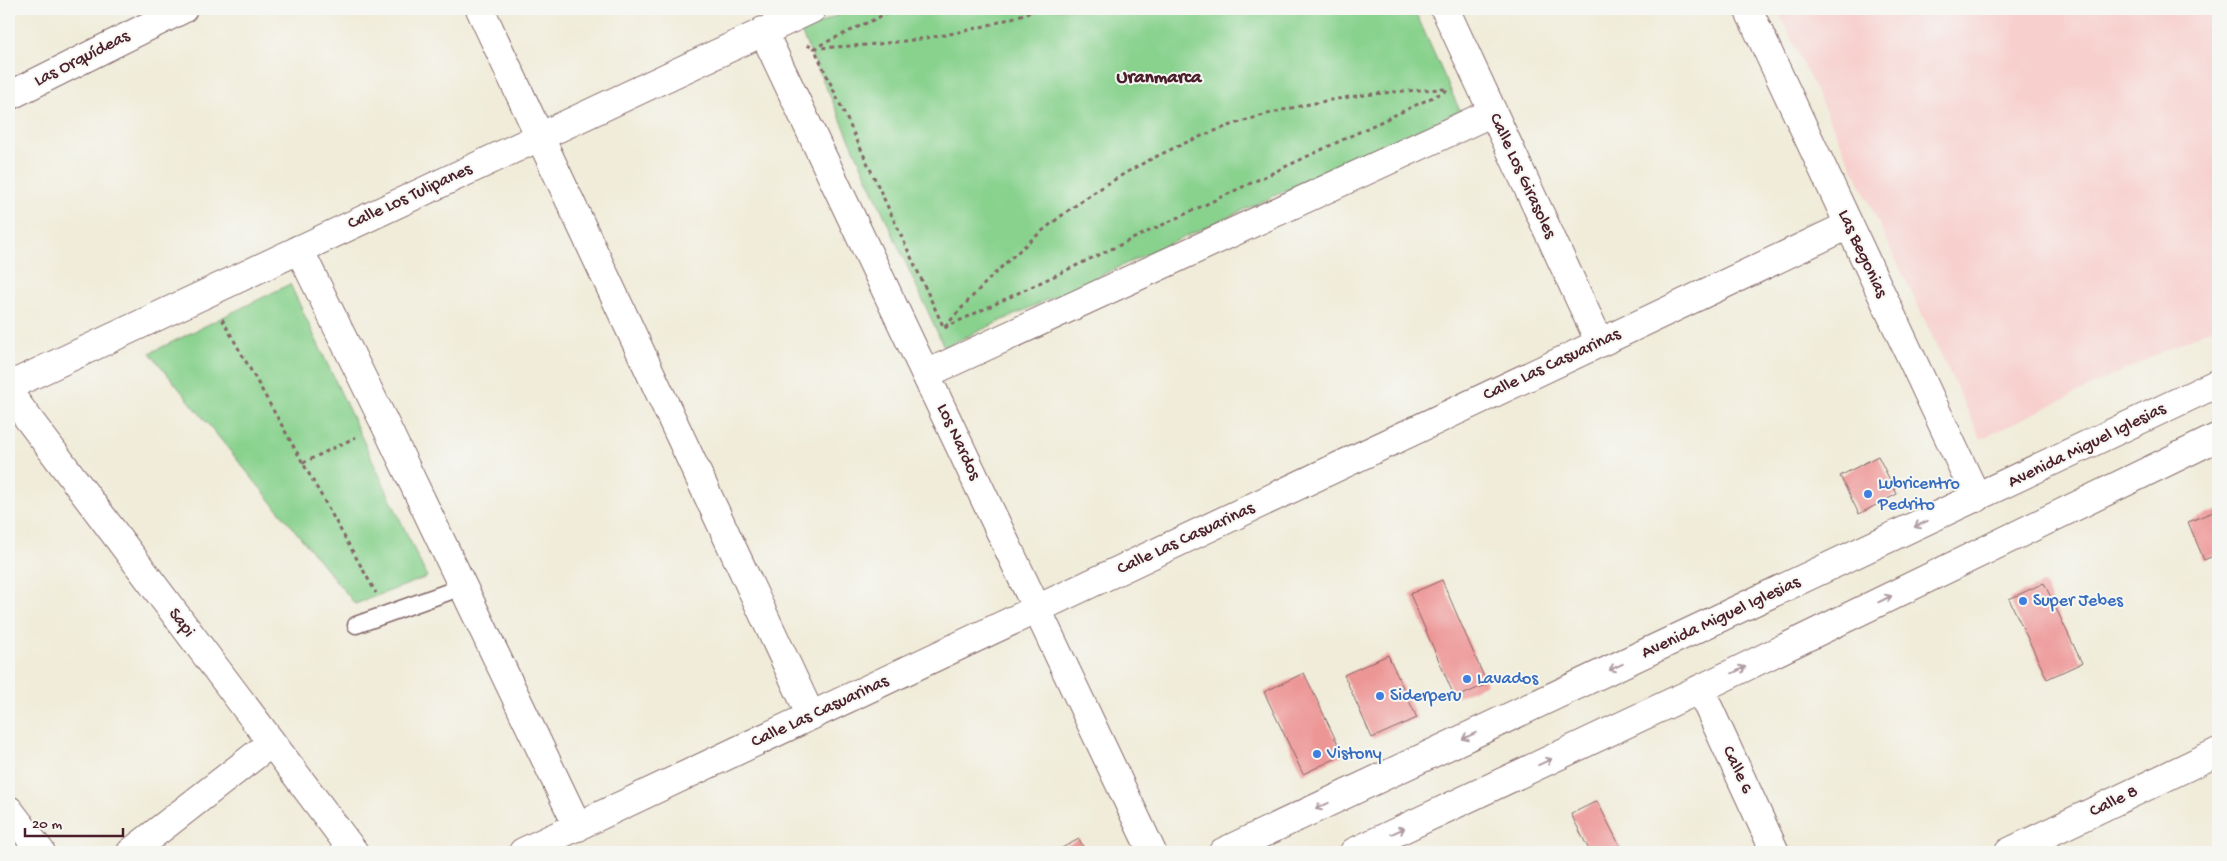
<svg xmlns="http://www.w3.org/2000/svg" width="2227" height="861" font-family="'Gochi Hand',sans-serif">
  <rect width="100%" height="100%" fill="#f6f6f2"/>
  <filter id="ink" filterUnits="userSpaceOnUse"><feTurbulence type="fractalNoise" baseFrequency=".02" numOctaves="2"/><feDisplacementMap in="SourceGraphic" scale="10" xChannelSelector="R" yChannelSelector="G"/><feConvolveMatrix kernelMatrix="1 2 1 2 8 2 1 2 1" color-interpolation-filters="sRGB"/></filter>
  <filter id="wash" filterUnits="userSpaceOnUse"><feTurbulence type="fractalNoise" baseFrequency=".0096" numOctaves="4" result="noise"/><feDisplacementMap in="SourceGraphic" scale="20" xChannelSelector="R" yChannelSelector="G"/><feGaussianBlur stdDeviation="1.12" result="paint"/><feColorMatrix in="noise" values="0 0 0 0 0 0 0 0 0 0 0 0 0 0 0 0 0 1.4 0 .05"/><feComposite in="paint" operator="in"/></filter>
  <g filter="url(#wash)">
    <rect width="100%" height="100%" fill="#f0ecd9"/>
    <!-- built -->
    <path fill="#f7d0ce" d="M 1777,9 L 2218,9 L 2218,325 L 1981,439 Z"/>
    <!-- green -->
    <path fill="#89d28e" stroke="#6a785c" d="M 851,9 L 1414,9 L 1460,111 L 944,347 L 801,32 Z
      M 290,284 L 427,577 L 355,604 L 150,353 Z"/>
    <g id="blocks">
      <!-- building -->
      <path fill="#ed9696" d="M 1878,456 L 1897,494 L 1859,514 L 1840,476 Z
        M 2218,510 L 2218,554 L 2204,560 L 2188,522 Z
        M 1442,580 L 1487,684 L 1455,698 L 1410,594 Z
        M 2044,583 L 2082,663 L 2047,679 L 2009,599 Z
        M 1388,655 L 1417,718 L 1372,738 L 1344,675 Z
        M 1304,673 L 1343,755 L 1303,774 L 1264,692 Z
        M 1597,801 L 1623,852 L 1590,852 L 1571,814 Z
        M 1079,839 L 1086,852 L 1054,852 Z"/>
    </g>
  </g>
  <g filter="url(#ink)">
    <use href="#blocks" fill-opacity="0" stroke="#846768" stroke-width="1"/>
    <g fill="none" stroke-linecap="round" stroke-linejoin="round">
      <!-- service casing -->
      <g stroke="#846768" stroke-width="19">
        <path id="service" d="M 356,625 L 462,587"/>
      </g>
      <!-- minor casing -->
      <g stroke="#846768" stroke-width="30">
        <path id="minor" d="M 480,9 L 811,716
          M 1445,9 L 1600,343
          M 1748,9 L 1977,498
          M 763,31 L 1152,852
          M 9,96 L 183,9
          M 299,249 L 384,422 L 578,827
          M 926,374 L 1493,112
          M 9,386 L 812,9
          M 9,393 L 354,852
          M 1700,689 L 1775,852
          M 9,810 L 41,852
          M 131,852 L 271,743
          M 523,852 L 1849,225
          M 2009,852 L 2218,752"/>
      </g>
      <!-- secondary casing -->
      <g stroke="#846768" stroke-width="30">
        <path id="secondary" d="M 1223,852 L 2218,383
          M 1354,852 L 1700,689 L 2218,437"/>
      </g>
      <!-- path -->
      <path stroke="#846768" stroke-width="3" stroke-dasharray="4 4" stroke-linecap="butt" d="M 896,9 L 814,48 L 944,328 L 1450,89
        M 807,45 L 814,48 C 889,45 966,37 1037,9
        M 222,319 L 376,593
        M 945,327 C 1081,168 1239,94 1448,89
        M 303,463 L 356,437"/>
      <!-- service -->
      <use href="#service" stroke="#fff" stroke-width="16"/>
      <!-- minor -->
      <use href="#minor" stroke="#fff" stroke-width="28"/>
      <!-- secondary -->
      <use href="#secondary" stroke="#fff" stroke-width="28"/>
    </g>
    <!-- one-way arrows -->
    <defs><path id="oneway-shaft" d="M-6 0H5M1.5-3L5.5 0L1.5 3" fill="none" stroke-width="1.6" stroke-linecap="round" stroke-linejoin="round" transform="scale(1.25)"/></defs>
    <g stroke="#ae9aa0">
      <use href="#oneway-shaft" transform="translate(1921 524) rotate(155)"/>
      <use href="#oneway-shaft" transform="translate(1885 599) rotate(-26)"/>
      <use href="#oneway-shaft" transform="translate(1616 667) rotate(155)"/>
      <use href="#oneway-shaft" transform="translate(1739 670) rotate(-26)"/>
      <use href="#oneway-shaft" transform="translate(1469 736) rotate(155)"/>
      <use href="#oneway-shaft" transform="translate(1545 762) rotate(-25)"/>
      <use href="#oneway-shaft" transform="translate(1322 806) rotate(155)"/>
      <use href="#oneway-shaft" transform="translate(1398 831) rotate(-25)"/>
    </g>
  </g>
  <!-- markers -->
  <g fill="#3f7fe0" stroke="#f6f6f2" stroke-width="2">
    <circle cx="1868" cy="494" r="5"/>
    <circle cx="2023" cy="601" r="5"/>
    <circle cx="1467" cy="679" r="5"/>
    <circle cx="1380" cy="696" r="5"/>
    <circle cx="1317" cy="754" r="5"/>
  </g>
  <g text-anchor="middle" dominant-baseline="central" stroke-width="4" stroke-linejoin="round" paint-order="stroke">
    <!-- street labels -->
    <g font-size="18" fill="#4a1f2b" stroke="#f6f6f2">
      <text transform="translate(82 59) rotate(-27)">Las Orquídeas</text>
      <text transform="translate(1522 176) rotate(65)">Calle Los Girasoles</text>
      <text transform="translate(410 197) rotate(-25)">Calle Los Tulipanes</text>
      <text transform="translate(1862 254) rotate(65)">Las Begonias</text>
      <text transform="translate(1552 365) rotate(-25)">Calle Las Casuarinas</text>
      <text transform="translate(958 442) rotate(65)">Los Nardos</text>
      <text transform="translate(2087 446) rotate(-26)">Avenida Miguel Iglesias</text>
      <text transform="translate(1186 539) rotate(-25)">Calle Las Casuarinas</text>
      <text transform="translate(1721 618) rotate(-25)">Avenida Miguel Iglesias</text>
      <text transform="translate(181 623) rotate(53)">Sapi</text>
      <text transform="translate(820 712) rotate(-25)">Calle Las Casuarinas</text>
      <text transform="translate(1737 770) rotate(65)">Calle 6</text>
      <text transform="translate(2114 802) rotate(-26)">Calle 8</text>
    </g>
    <!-- shop labels -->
    <g font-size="18" fill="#366cbe" stroke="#f6f6f2" text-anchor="start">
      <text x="1878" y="484">Lubricentro<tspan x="1878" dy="21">Pedrito</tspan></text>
      <text x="2033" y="601">Super Jebes</text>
      <text x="1477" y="679">Lavados</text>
      <text x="1390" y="696">Siderperu</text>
      <text x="1327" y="754">Vistony</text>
    </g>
    <!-- neighbourhood labels -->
    <g font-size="19" font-weight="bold" fill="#4a1f2b" stroke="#f6f6f2">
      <text x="1159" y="78">Uranmarca</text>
    </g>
  </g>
  <!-- margin -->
  <rect width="2227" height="861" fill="none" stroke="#f6f6f2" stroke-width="30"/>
  <!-- scale -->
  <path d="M25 828v8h98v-8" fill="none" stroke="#4a1f2b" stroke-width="2.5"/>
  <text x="32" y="828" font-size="15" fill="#4a1f2b" stroke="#f6f6f2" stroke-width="4" paint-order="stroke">20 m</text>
</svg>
